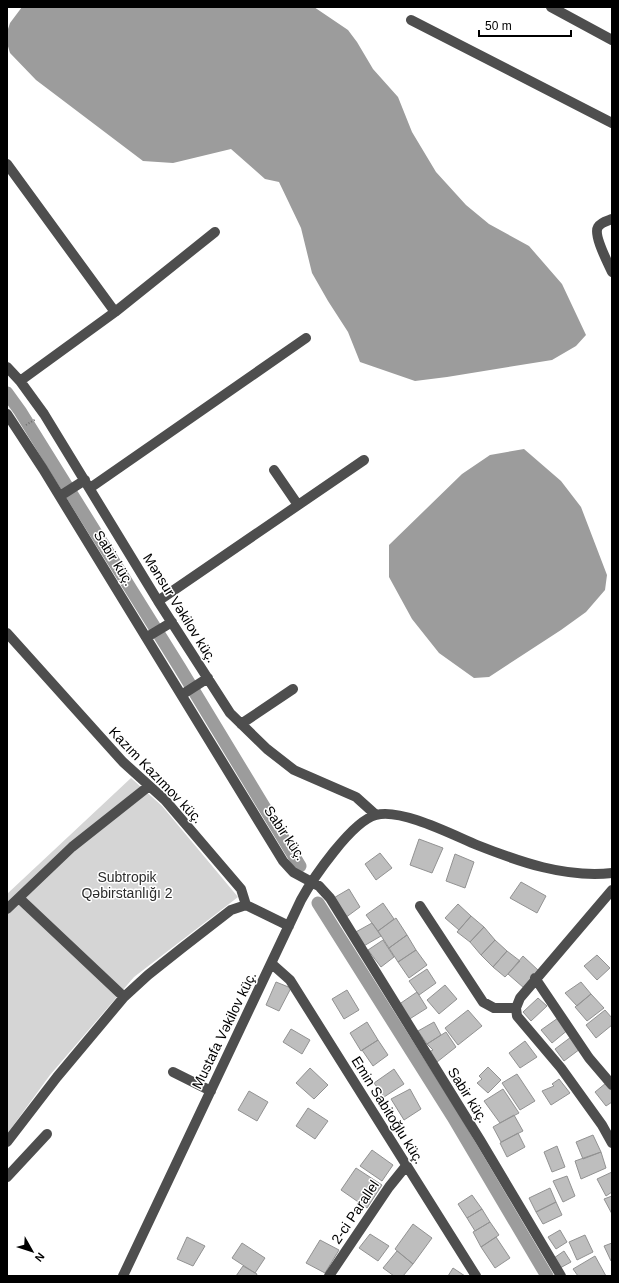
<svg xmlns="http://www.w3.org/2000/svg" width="619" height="1283" font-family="Helvetica,sans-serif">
  <rect width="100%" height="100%" fill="#fff"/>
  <!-- green -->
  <path fill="#d5d5d5" d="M 131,778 L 162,806 L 238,897 L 134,977 L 50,1075 L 7,1134 L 7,894 Z"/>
  <!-- water -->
  <path fill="#9c9c9c" d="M 22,7 L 314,7 L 348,30 L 357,42 L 373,69 L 398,97 L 412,132 L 436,172 L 466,205 L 489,224 L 529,246 L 562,284 L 586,335 L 576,346 L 552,360 L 447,377 L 415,381 L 360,362 L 348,332 L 328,301 L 312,273 L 301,228 L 279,182 L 265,179 L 231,149 L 173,163 L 143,161 L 36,80 L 10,53 L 7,43 L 7,32 L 10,23 Z
    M 524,449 L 561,481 L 581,507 L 607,575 L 605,590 L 586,612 L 561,630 L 489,677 L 474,678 L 439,653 L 412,619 L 389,577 L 389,545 L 462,474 L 490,455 Z"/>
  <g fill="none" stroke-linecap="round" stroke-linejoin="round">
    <!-- canal -->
    <path stroke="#9c9c9c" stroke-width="13" d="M 7,393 L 20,411 L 180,668 L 300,866
      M 318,903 L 453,1117 L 547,1276"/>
  </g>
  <!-- building -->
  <path fill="#bebebe" stroke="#929292" d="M 419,839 L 443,848 L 432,873 L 410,865 Z
    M 380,853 L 392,868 L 376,880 L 365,864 Z
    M 455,854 L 474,862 L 465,888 L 446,881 Z
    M 521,882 L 546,896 L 537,913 L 510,898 Z
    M 349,889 L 360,907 L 345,918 L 332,899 Z
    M 383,903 L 394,919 L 378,931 L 366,915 Z
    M 458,904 L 471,916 L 459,930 L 445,918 Z
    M 471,916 L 484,927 L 470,942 L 457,932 Z
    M 396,918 L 407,935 L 389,948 L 378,931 Z
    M 372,923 L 381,936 L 362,947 L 354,933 Z
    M 484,927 L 495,940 L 481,955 L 470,942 Z
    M 407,935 L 416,950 L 398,962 L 389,948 Z
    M 383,940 L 394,957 L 381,967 L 368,950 Z
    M 495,940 L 507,951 L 493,967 L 481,955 Z
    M 416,950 L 427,965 L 409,978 L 398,962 Z
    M 507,951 L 520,961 L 505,977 L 493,967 Z
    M 597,955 L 610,968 L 597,980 L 584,966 Z
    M 523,956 L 539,971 L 524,988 L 508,974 Z
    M 427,969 L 436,983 L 419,995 L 409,981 Z
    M 276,982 L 291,988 L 279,1011 L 266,1005 Z
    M 581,982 L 591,994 L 577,1006 L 565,993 Z
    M 445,985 L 457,999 L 439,1014 L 427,1000 Z
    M 347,990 L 359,1010 L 344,1019 L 332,999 Z
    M 417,992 L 427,1008 L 408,1020 L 398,1005 Z
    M 591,994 L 604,1008 L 587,1021 L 575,1007 Z
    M 538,998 L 547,1006 L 531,1021 L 523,1012 Z
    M 468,1010 L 482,1026 L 458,1045 L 445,1028 Z
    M 605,1010 L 612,1018 L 612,1025 L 596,1038 L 586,1025 Z
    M 558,1018 L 569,1029 L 552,1043 L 541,1030 Z
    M 367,1022 L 378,1040 L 361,1051 L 350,1033 Z
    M 434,1022 L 441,1035 L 427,1044 L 418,1031 Z
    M 291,1029 L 310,1040 L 302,1054 L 283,1042 Z
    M 446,1032 L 456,1047 L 437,1062 L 429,1052 L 433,1050 L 427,1044 Z
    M 571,1037 L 580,1049 L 564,1061 L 555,1049 Z
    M 378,1040 L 388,1055 L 373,1066 L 362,1050 Z
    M 525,1041 L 537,1057 L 520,1068 L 509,1053 Z
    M 488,1067 L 501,1080 L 488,1093 L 477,1083 L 482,1079 L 479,1076 Z
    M 310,1068 L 328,1085 L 314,1099 L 296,1083 Z
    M 394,1069 L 404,1084 L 384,1097 L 374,1083 Z
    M 517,1074 L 535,1101 L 520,1110 L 502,1083 Z
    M 559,1079 L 570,1093 L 551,1105 L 542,1091 L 554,1086 L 552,1084 Z
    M 606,1083 L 612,1089 L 612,1102 L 606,1106 L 595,1092 Z
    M 410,1089 L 421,1109 L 404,1120 L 391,1099 Z
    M 503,1089 L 519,1113 L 500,1123 L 484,1101 Z
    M 249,1091 L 268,1102 L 257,1121 L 238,1110 Z
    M 308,1108 L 328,1121 L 315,1139 L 296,1126 Z
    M 514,1115 L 523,1131 L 501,1142 L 493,1127 Z
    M 518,1133 L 525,1147 L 507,1157 L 500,1143 Z
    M 593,1135 L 601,1152 L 583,1159 L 576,1142 Z
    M 557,1146 L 565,1167 L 552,1172 L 544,1152 Z
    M 372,1150 L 393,1165 L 382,1181 L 360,1166 Z
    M 601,1152 L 606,1168 L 581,1179 L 575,1161 Z
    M 356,1168 L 382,1185 L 367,1208 L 341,1190 Z
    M 612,1172 L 612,1192 L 606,1196 L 597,1179 Z
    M 567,1176 L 575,1196 L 563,1202 L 553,1181 Z
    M 550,1188 L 556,1202 L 536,1212 L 529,1198 Z
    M 472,1195 L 482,1209 L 467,1218 L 458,1204 Z
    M 612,1196 L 612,1214 L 604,1199 Z
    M 556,1202 L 562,1215 L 543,1224 L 536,1212 Z
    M 482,1209 L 490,1222 L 475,1231 L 467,1218 Z
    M 490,1222 L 499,1235 L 481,1247 L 473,1232 Z
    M 413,1224 L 432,1238 L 413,1264 L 395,1249 Z
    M 560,1230 L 567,1242 L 556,1249 L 548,1237 Z
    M 370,1234 L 389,1246 L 378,1261 L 359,1248 Z
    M 585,1235 L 593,1252 L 577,1260 L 569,1242 Z
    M 187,1237 L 205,1246 L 193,1266 L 177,1259 Z
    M 496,1237 L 510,1258 L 495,1268 L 481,1247 Z
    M 320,1240 L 339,1250 L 325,1273 L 306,1263 Z
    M 242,1243 L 265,1258 L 255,1273 L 232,1258 Z
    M 612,1243 L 612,1260 L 611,1261 L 604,1246 Z
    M 397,1251 L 413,1264 L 403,1276 L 394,1276 L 383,1268 Z
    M 564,1251 L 571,1262 L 560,1268 L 554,1258 Z
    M 595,1256 L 606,1276 L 578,1276 L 573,1269 Z
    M 243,1266 L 257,1274 L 256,1276 L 236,1276 Z
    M 453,1268 L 465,1276 L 448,1276 Z"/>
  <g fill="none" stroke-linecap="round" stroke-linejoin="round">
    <!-- path -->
    <path stroke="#707070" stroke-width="2" stroke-dasharray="1 2" stroke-linecap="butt" d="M 26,425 L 36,419"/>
    <!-- minor -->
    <path stroke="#4e4e4e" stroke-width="10" d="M 551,7 L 612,40
      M 411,20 L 612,123
      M 7,164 L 115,312
      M 612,219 C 607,221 601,222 598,227 C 593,235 608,263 612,272
      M 7,367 L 20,381 L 44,414 L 158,601 L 230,713 L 267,749 L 294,770 L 356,797 L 376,815
      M 20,381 L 115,312 L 215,232
      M 7,414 L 43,469 L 283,861 L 293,872 L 319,886 L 330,898 L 480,1140 L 561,1276
      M 274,470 L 298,505
      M 90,488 L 306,338
      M 60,496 L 85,480
      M 158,601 L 364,460
      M 7,633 L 123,762 L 165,800 L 241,889 L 246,905 L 289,926
      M 147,637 L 172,622
      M 183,694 L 208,678
      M 241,724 L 293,689
      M 612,890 L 520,998 L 516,1008 L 517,1016 L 561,1068 L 602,1125 L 612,1143
      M 19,898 L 124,997
      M 420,906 L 483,1002 L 494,1008 L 516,1008
      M 7,909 L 72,847 L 149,786
      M 272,964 L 290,980 L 476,1276
      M 535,978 L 589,1058 L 612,1085
      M 173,1072 L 211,1091
      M 7,1142 L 57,1077 L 124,997 L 148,975 L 182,948 L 231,910 L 246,905
      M 7,1177 L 47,1134
      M 123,1276 L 301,900 C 313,878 352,821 376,815 C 401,808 453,835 477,845 C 520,862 565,878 612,873
      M 329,1276 L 389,1187 L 406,1166"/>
  </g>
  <g text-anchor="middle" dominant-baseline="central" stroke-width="3" stroke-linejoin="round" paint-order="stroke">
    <!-- street labels -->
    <g font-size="14" fill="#000" stroke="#fff">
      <text transform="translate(114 558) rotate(58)">Sabir küç.</text>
      <text transform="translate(180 608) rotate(58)">Mənsur Vəkilov küç.</text>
      <text transform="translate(156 775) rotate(46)">Kazım Kazımov küç.</text>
      <text transform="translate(285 833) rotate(56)">Sabir küç.</text>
      <text transform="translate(224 1030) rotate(-64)">Mustafa Vəkilov küç.</text>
      <text transform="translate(468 1095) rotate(58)">Sabir küç.</text>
      <text transform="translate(388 1110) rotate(58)">Emin Sabitoğlu küç.</text>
      <text transform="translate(355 1212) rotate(-56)">2-ci Parallel</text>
    </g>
    <!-- park labels -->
    <g font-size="14" fill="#2c2c2c" stroke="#fff">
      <text x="127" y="877">Subtropik<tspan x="127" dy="16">Qəbirstanlığı 2</tspan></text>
    </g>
  </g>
  <!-- border -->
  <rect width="619" height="1283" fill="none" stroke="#000000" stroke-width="16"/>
  <!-- north arrow -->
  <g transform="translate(32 1251) rotate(129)" stroke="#ffffff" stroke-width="3" paint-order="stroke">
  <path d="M0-3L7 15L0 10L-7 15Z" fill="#000000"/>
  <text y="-6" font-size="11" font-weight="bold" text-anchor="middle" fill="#000000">N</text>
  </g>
  <!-- scale -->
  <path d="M479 30v6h92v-6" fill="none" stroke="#000000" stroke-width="2"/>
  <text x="485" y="30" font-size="12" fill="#000000" stroke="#ffffff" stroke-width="3" paint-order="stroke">50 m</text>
</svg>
